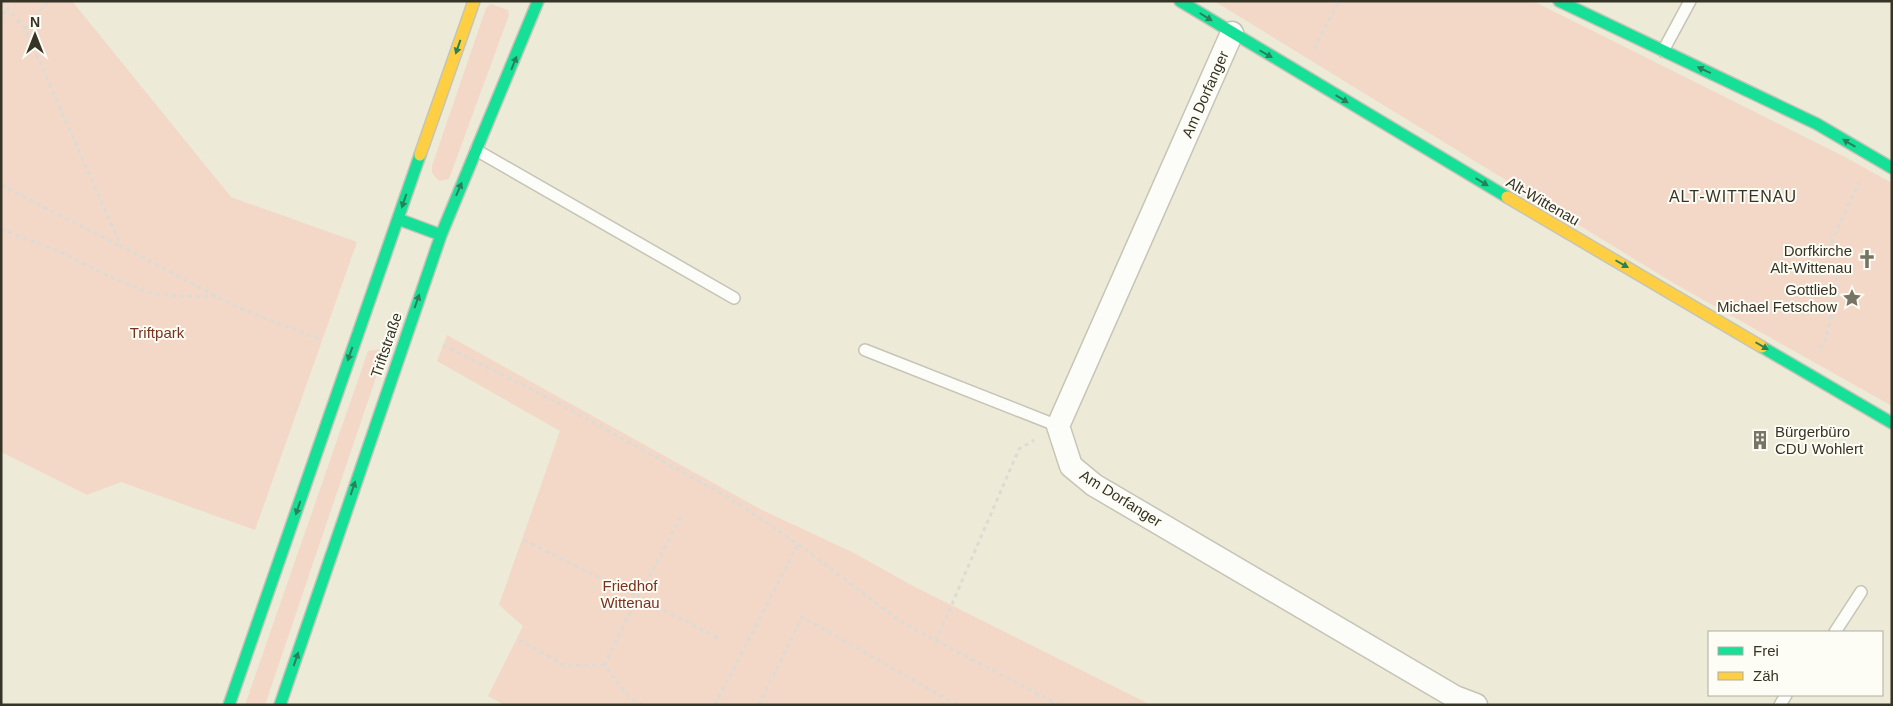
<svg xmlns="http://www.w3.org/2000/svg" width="1893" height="706" font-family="Arial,sans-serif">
  <rect width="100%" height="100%" fill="#edead7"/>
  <!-- green -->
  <path fill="#f3d8c8" d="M 1,1 L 72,1 L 231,197 L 357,242 L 255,530 L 121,482 L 87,495 L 1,452 Z
    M 1214,1 L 1533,1 L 1843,156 L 1892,183 L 1892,406 L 1675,284 Z
    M 491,4 L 508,10 L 509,15 L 449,179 L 439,181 L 432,173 L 432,166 L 486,8 Z
    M 447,335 L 762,510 L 854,553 L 915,587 L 1151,705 L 505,705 L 488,696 L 523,626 L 499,605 L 560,431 L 437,361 Z
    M 386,348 L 265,705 L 245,705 L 368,351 Z"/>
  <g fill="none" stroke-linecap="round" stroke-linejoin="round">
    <!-- lane casing -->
    <g stroke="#c6c4b5" stroke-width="14">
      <path id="lane" d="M 1663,51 L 1690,1
        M 476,150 L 734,298
        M 865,350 L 1058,426
        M 1835,632 L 1861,592
        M 1780,705 L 1786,695"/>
    </g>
    <!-- street casing -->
    <g stroke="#c6c4b5" stroke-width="25">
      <path id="street" d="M 1232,33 L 1058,426 L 1071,466 L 1094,485 L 1455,697 L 1476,705"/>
    </g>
    <!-- fast casing -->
    <g stroke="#c6c4b5" stroke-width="14">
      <path id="fast" d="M 1180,1 L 1507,197
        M 1559,1 L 1817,124 L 1892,168
        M 398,219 L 441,235
        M 1762,347 L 1892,423
        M 229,705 L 420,155
        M 280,705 L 441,235 L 538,1"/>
    </g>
    <!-- slow casing -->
    <g stroke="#c6c4b5" stroke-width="14">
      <path id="slow" d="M 420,155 L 474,1
        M 1507,197 L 1762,347"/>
    </g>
    <!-- path -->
    <path stroke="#dcdbd4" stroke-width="3" stroke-dasharray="4 4" stroke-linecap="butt" d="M 2,1 L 25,29 L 121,246 L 239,308 L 322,340
      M 1,22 L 7,7
      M 25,29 L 48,1
      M 1314,49 L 1339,1
      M 1,185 L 120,246
      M 1,229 L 62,253 L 113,278 L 150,293 L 175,296 L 218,297
      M 443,345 L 562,405 L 736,502 L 798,544 L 901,622 L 1059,705
      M 1819,348 L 1824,344 L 1839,289 L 1828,249 L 1859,182
      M 681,517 L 638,597 L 720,639
      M 524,540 L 638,597 L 604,665 L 630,698 L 642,705
      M 519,640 L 566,666 L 604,665
      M 936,641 L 1019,449 L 1034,440
      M 715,705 L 798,544
      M 759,705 L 802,617 L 957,705"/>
    <!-- lane -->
    <use href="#lane" stroke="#fcfcf9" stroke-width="11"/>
    <!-- street -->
    <use href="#street" stroke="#fcfcf9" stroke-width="22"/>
    <!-- fast -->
    <use href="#fast" stroke="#16e098" stroke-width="11"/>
    <!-- slow -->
    <use href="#slow" stroke="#ffcf43" stroke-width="11"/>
  </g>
  <!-- one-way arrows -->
  <defs><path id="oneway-solid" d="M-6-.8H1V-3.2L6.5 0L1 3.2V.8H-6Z" transform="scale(1.25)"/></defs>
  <g fill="#288159">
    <use href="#oneway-solid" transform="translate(1206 17) rotate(32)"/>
    <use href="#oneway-solid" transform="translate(458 47) rotate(109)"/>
    <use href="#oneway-solid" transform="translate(1266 54) rotate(30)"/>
    <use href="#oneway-solid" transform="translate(514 63) rotate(-68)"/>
    <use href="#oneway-solid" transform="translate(1704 70) rotate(-155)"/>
    <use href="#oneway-solid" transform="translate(1342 99) rotate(31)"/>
    <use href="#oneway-solid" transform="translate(1849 143) rotate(-149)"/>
    <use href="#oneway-solid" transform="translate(1482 182) rotate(31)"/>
    <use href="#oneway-solid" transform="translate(459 189) rotate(-67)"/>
    <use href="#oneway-solid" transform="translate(404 201) rotate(109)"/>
    <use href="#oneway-solid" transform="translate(1622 264) rotate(30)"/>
    <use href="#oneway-solid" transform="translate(417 301) rotate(-70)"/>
    <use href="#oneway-solid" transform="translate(1762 346) rotate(30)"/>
    <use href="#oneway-solid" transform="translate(350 354) rotate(109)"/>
    <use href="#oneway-solid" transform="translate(353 488) rotate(-71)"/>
    <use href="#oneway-solid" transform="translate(298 508) rotate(109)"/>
    <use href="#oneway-solid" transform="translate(296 659) rotate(-71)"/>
  </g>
  <!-- icons -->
  <defs>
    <g id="church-bare" transform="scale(1.5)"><path d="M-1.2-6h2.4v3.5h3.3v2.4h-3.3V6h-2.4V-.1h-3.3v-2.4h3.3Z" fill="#767464" stroke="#fefdf5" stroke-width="2.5" paint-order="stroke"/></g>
    <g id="sight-bare" transform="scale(1.5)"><path d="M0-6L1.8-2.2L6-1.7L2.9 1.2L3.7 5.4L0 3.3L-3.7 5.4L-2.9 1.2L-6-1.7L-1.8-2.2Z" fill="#767464" stroke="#fefdf5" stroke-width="2.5" paint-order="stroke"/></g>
    <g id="building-bare" transform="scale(1.5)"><path d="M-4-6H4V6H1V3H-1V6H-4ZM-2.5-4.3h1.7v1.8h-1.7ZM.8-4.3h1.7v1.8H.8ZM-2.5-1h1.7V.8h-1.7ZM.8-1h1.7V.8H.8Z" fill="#767464" stroke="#fefdf5" stroke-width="2.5" paint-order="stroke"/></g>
  </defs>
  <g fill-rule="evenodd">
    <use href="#church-bare" x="1867" y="259"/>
    <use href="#sight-bare" x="1852" y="298"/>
    <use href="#building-bare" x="1760" y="440"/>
  </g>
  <g text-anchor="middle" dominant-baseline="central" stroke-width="4" stroke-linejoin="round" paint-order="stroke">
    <!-- street labels -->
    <g font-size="15" fill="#363426" stroke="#fefdf5">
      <text transform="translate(1205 94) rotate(-66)">Am Dorfanger</text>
      <text transform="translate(1543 201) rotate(30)">Alt-Wittenau</text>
      <text transform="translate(386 345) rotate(-71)">Triftstraße</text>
      <text transform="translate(1121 498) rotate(32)">Am Dorfanger</text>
    </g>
    <!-- poi labels -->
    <g font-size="15" fill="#363426" stroke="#fefdf5" text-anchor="end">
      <text x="1852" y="250">Dorfkirche<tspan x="1852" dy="17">Alt-Wittenau</tspan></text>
      <text x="1837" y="289">Gottlieb<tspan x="1837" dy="17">Michael Fetschow</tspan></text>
      <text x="1775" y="431" text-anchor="start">Bürgerbüro<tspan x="1775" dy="17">CDU Wohlert</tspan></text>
    </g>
    <!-- park labels -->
    <g font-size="15" fill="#79321e" stroke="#fefdf5">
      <text x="157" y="332">Triftpark</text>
      <text x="630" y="585">Friedhof<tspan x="630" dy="17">Wittenau</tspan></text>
    </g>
    <!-- neighbourhood labels -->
    <g font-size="16" letter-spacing="1" fill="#363426" stroke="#fefdf5">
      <text x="1733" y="196">ALT-WITTENAU</text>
    </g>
  </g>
  <!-- border -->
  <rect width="1893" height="706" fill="none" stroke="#363426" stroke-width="5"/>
  <!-- legend -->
  <rect x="1708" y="631" width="175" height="65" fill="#fefdf5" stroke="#aeada2"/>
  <rect x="1718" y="647" width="25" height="8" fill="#16e098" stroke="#aeada2"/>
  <text x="1753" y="656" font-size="15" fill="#363426">Frei</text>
  <rect x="1718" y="672" width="25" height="8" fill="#ffcf43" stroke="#aeada2"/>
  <text x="1753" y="681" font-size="15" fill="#363426">Zäh</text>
  <!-- north arrow -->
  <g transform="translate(35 35)" stroke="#fefdf5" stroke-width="4" paint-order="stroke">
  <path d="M0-4L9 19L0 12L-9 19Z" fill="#363426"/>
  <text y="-8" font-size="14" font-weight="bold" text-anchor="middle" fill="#363426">N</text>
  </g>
</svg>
